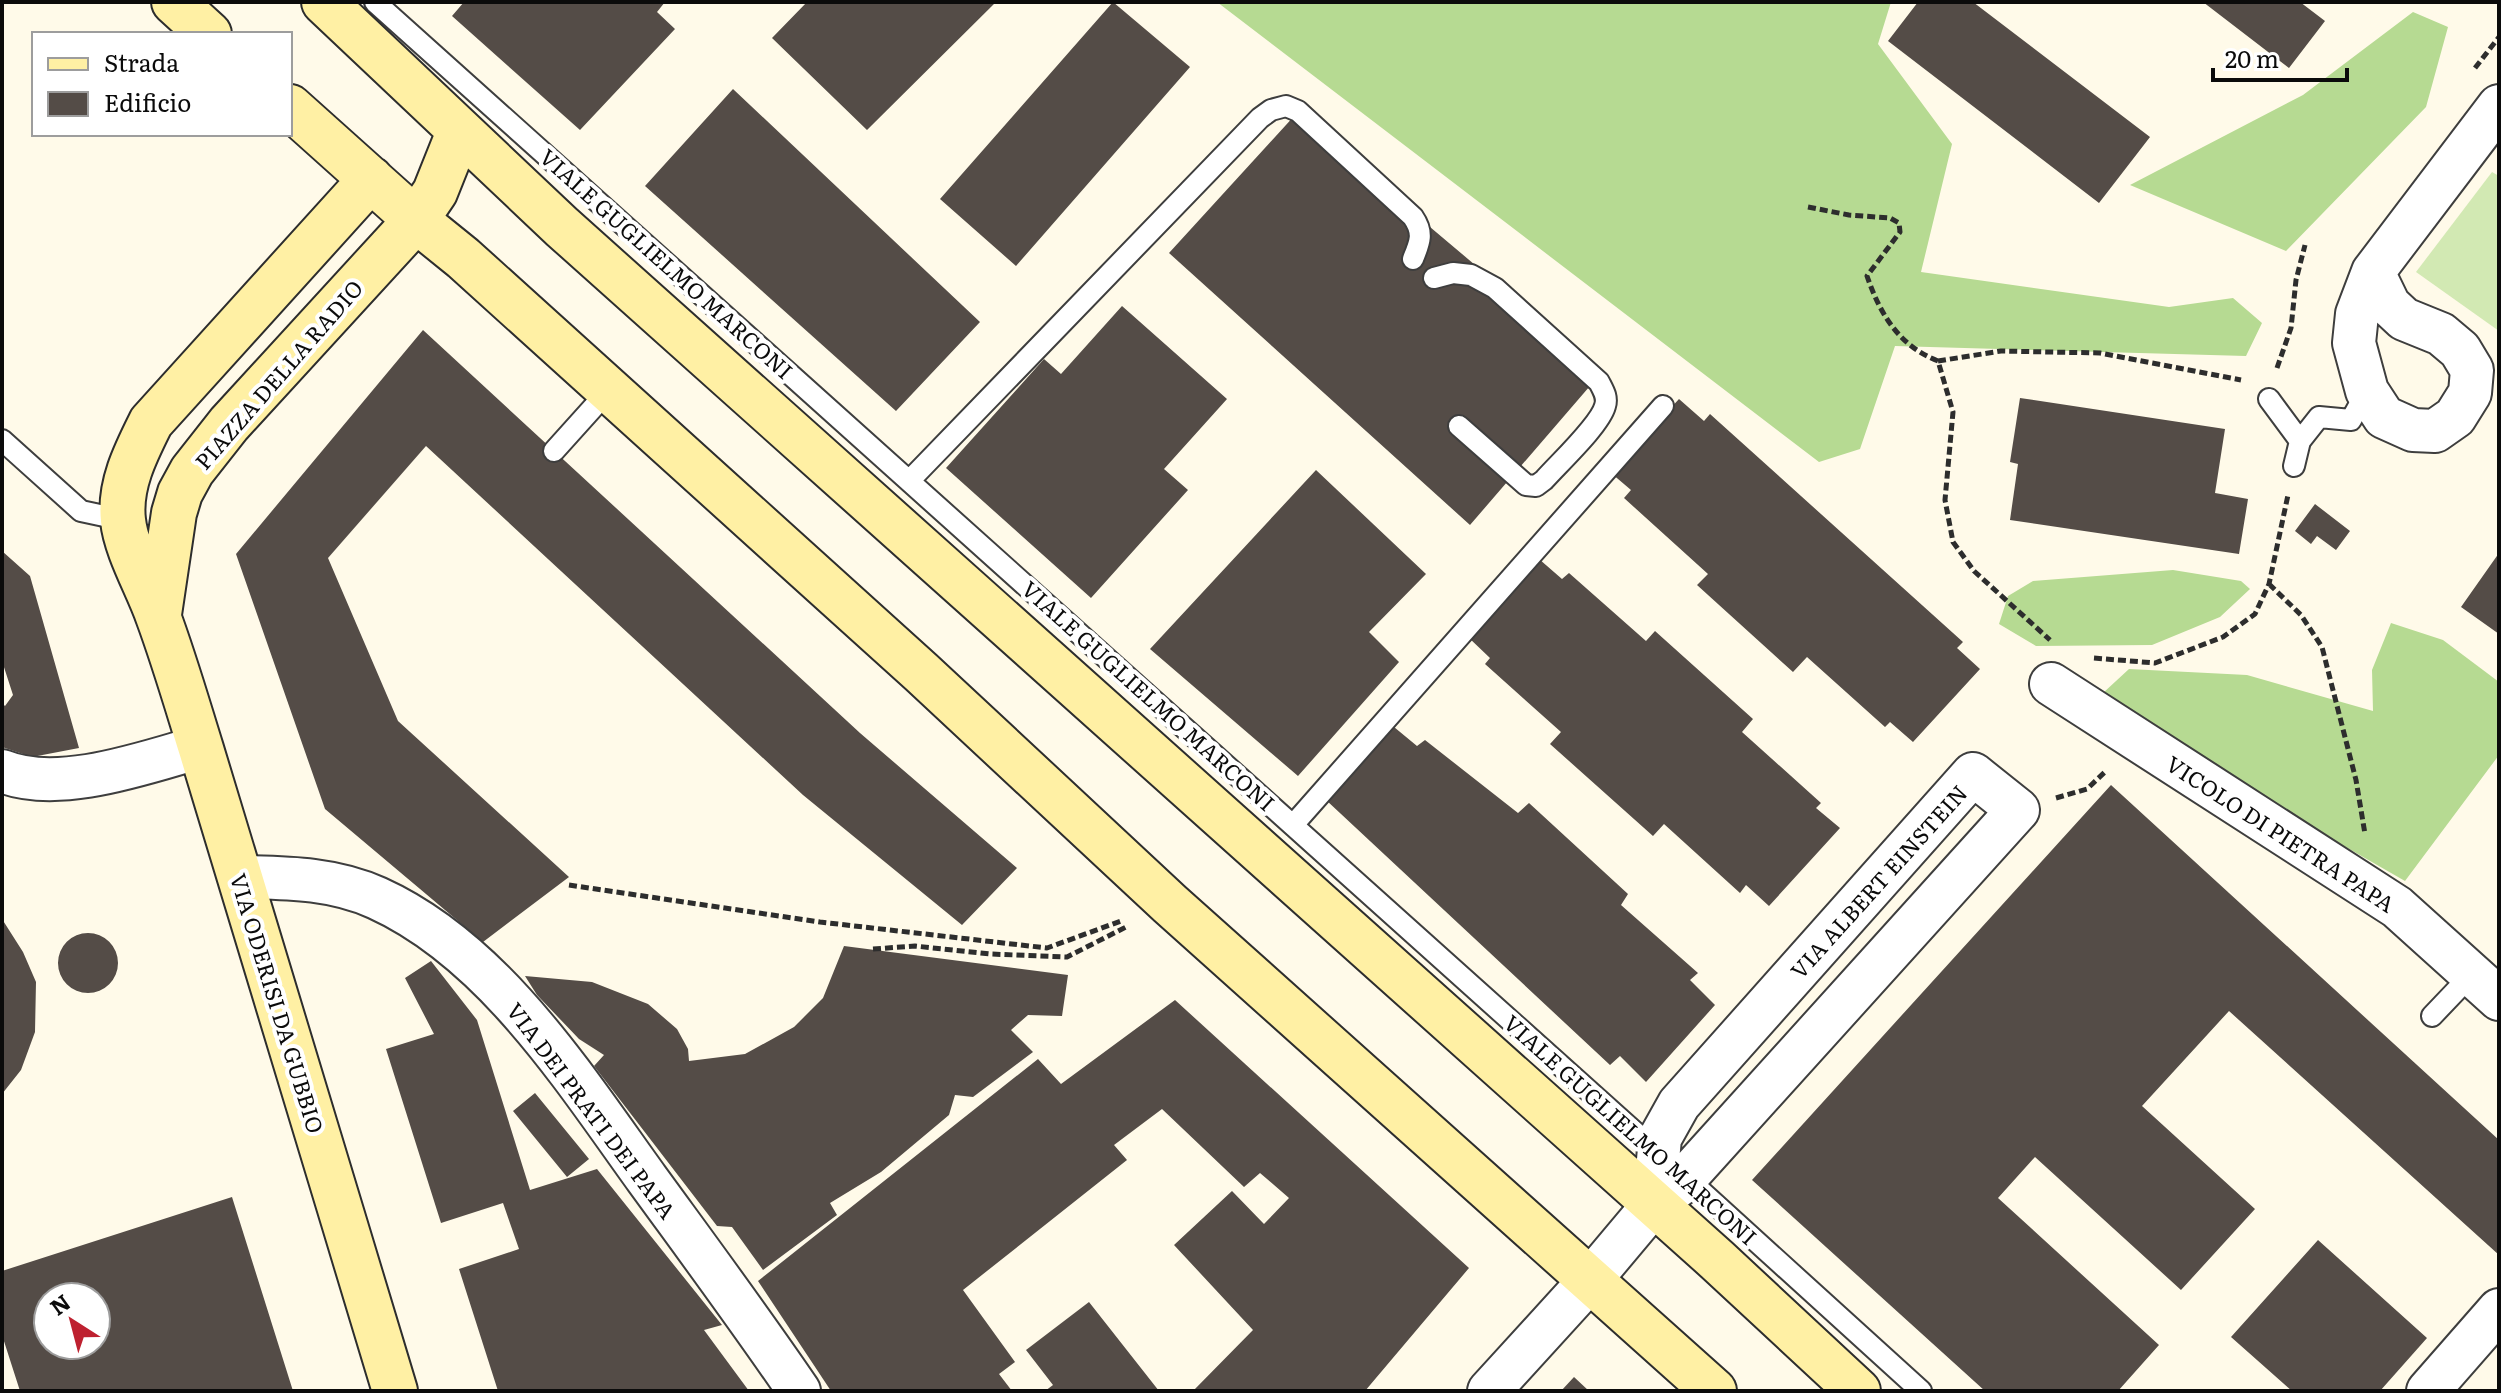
<svg xmlns="http://www.w3.org/2000/svg" width="2501" height="1393" font-family="Literata,serif">
  <rect width="100%" height="100%" fill="#fffae9"/>
  <!-- green -->
  <path fill="#d2e9b3" d="M 2492,172 L 2499,176 L 2499,331 L 2416,272 Z"/>
  <!-- forest -->
  <path fill="#b6da92" d="M 1217,2 L 1891,2 L 1878,44 L 1952,144 L 1921,272 L 2169,307 L 2233,298 L 2262,323 L 2246,356 L 1895,346 L 1860,449 L 1819,462 Z
    M 2413,12 L 2448,27 L 2426,107 L 2286,251 L 2130,185 L 2303,95 Z
    M 2173,570 L 2241,581 L 2250,589 L 2220,617 L 2152,645 L 2036,646 L 1999,624 L 2008,596 L 2033,581 Z
    M 2391,623 L 2443,640 L 2499,682 L 2499,755 L 2405,881 L 2177,750 L 2103,693 L 2129,669 L 2247,675 L 2373,711 L 2372,670 Z"/>
  <!-- building -->
  <path fill="#544c47" fill-rule="evenodd" d="M 464,2 L 665,2 L 657,12 L 675,29 L 580,130 L 452,16 Z
    M 807,2 L 996,2 L 867,130 L 772,38 Z
    M 1113,2 L 1190,67 L 1016,266 L 940,199 Z
    M 1918,2 L 1973,2 L 2150,137 L 2099,203 L 1888,41 Z
    M 2203,2 L 2300,2 L 2325,21 L 2289,68 Z
    M 733,89 L 980,322 L 896,411 L 645,186 Z
    M 1296,114 L 1602,372 L 1470,525 L 1169,253 Z
    M 1122,306 L 1227,399 L 1164,469 L 1188,490 L 1091,598 L 946,468 L 1044,359 L 1061,374 Z
    M 423,330 L 860,733 L 1017,868 L 962,925 L 803,795 L 426,446 L 328,558 L 398,721 L 569,877 L 483,942 L 325,809 L 236,554 Z
    M 2020,398 L 2225,429 L 2215,493 L 2248,499 L 2239,554 L 2010,520 L 2018,464 L 2010,462 Z
    M 1679,399 L 1704,421 L 1710,414 L 1963,642 L 1957,648 L 1980,669 L 1913,742 L 1890,722 L 1885,727 L 1807,657 L 1793,672 L 1697,585 L 1708,574 L 1624,498 L 1631,490 L 1611,473 Z
    M 1316,470 L 1426,574 L 1369,632 L 1399,662 L 1298,776 L 1150,649 Z
    M 2315,504 L 2350,531 L 2336,550 L 2317,536 L 2311,544 L 2295,531 Z
    M 2,551 L 30,576 L 79,748 L 32,757 L 2,747 L 2,703 L 5,706 L 13,695 L 2,661 Z
    M 2499,553 L 2499,634 L 2461,607 Z
    M 1539,559 L 1562,579 L 1569,573 L 1646,641 L 1655,631 L 1753,719 L 1742,732 L 1821,803 L 1816,808 L 1840,828 L 1769,906 L 1746,885 L 1740,893 L 1664,824 L 1653,836 L 1550,744 L 1561,732 L 1485,664 L 1490,658 L 1468,637 Z
    M 1394,727 L 1417,746 L 1425,740 L 1518,813 L 1529,803 L 1628,894 L 1621,905 L 1698,973 L 1690,980 L 1715,1005 L 1646,1082 L 1620,1056 L 1610,1065 L 1326,800 Z
    M 2111,785 L 2499,1140 L 2499,1255 L 2229,1011 L 2142,1106 L 2255,1209 L 2181,1290 L 2035,1157 L 1998,1198 L 2159,1345 L 2118,1391 L 1985,1391 L 1752,1180 Z
    M 2,919 L 23,952 L 36,982 L 35,1032 L 21,1070 L 2,1094 Z
    M58 963a30 30 0 1 1 60 0a30 30 0 1 1-60 0Z
    M 844,946 L 1068,975 L 1062,1016 L 1028,1015 L 1011,1030 L 1033,1052 L 973,1097 L 955,1095 L 949,1115 L 881,1172 L 830,1203 L 837,1215 L 763,1270 L 732,1227 L 717,1226 L 594,1066 L 604,1055 L 579,1039 L 537,995 L 525,976 L 592,982 L 648,1004 L 677,1029 L 688,1049 L 689,1061 L 745,1054 L 794,1027 L 823,998 Z
    M 431,961 L 477,1020 L 530,1190 L 597,1169 L 722,1325 L 704,1330 L 749,1391 L 498,1391 L 459,1269 L 519,1249 L 503,1203 L 441,1223 L 386,1049 L 434,1034 L 405,978 Z
    M 1175,1000 L 1469,1268 L 1365,1391 L 1193,1391 L 1253,1330 L 1174,1245 L 1232,1191 L 1264,1224 L 1289,1198 L 1260,1173 L 1244,1187 L 1162,1109 L 1114,1145 L 1127,1160 L 963,1290 L 1015,1362 L 999,1374 L 1012,1391 L 831,1391 L 758,1281 L 1038,1059 L 1061,1084 Z
    M 535,1093 L 589,1159 L 567,1177 L 513,1111 Z
    M 232,1197 L 293,1391 L 20,1391 L 2,1335 L 2,1271 ZM 48,1297 L 96,1297 L 96,1345 L 48,1345 Z
    M 2318,1240 L 2427,1338 L 2380,1391 L 2292,1391 L 2231,1337 Z
    M 1089,1302 L 1159,1391 L 1045,1391 L 1053,1385 L 1026,1350 Z
    M 1574,1377 L 1589,1391 L 1561,1391 Z"/>
  <g fill="none" stroke-linecap="round" stroke-linejoin="round">
    <!-- service casing -->
    <g stroke="#3e3e3e" stroke-width="24">
      <path id="service" d="M 375,2 L 1657,1152
        M 1434,278 L 1453,273 L 1471,275 L 1495,288 L 1599,382 C 1603,390 1608,397 1605,406 C 1600,425 1559,463 1544,480 L 1536,486 L 1526,485 L 1459,426
        M 2269,399 L 2300,441
        M 2,440 L 81,511 L 123,520
        M 554,451 L 608,391
        M 2294,466 L 2300,441 L 2319,417 L 2351,420 L 2367,391
        M 910,480 L 1260,118 L 1271,110 L 1286,106 L 1298,111 L 1413,217 C 1424,233 1420,242 1413,259
        M 1293,825 L 1663,406
        M 2432,1016 L 2472,974
        M 1681,1173 L 1921,1391"/>
    </g>
    <!-- minor casing -->
    <g stroke="#3e3e3e" stroke-width="46">
      <path id="minor" d="M 2373,272 L 2389,305 L 2404,319 L 2441,334 L 2460,350 L 2472,370 L 2470,393 L 2455,417 L 2435,431 L 2413,430 L 2384,417 L 2367,391 L 2354,343 L 2357,314 L 2373,272 L 2499,106
        M 2051,684 L 2397,907 L 2499,999
        M 2,771 C 58,794 144,763 200,747
        M 240,877 C 288,878 333,878 377,898 C 494,951 574,1078 647,1179 C 698,1249 750,1319 799,1391
        M 1489,1391 L 1591,1279 L 1654,1204 L 1679,1185 L 2018,810 L 1973,774 L 1679,1104 L 1660,1138 L 1654,1204
        M 2428,1391 L 2499,1310"/>
    </g>
    <!-- secondary casing -->
    <g stroke="#2d2d2d" stroke-width="48">
      <path id="secondary" d="M 174,2 L 209,34
        M 324,2 L 562,227 L 1717,1260 L 1858,1391
        M 290,107 L 416,220 L 463,258 L 921,672 L 1170,904 L 1714,1391
        M 371,179 L 151,422 C 136,452 119,485 123,520 C 126,550 148,587 158,616 C 174,659 187,704 201,749 C 267,962 330,1177 395,1391
        M 159,614 L 174,513 L 180,493 L 192,471 L 229,424 L 416,220 L 435,192 L 459,132"/>
    </g>
    <!-- path -->
    <path stroke="#2d2d2d" stroke-width="5" stroke-dasharray="8 4" stroke-linecap="butt" d="M 2475,68 L 2499,37
      M 1808,207 L 1849,215 L 1890,218 L 1899,223 L 1900,232 L 1867,276 C 1880,314 1899,346 1938,361 L 1953,412 L 1945,500 L 1953,542 L 1974,571 L 2050,640
      M 1938,361 L 2001,351 L 2100,353 L 2241,380
      M 2277,368 L 2291,328 L 2296,280 L 2305,245
      M 2269,584 L 2301,615 L 2322,647 L 2356,780 L 2365,834
      M 2094,658 L 2155,663 L 2223,637 L 2255,614 L 2269,584 L 2288,495
      M 2056,798 L 2087,789 L 2106,771
      M 569,885 L 820,922 L 1047,948 L 1121,921
      M 873,949 L 915,946 L 990,954 L 1067,957 L 1126,927"/>
    <!-- service -->
    <use href="#service" stroke="#fff" stroke-width="20"/>
    <!-- minor -->
    <use href="#minor" stroke="#fff" stroke-width="42"/>
    <!-- secondary -->
    <use href="#secondary" stroke="#fff0a4" stroke-width="44"/>
  </g>
  <g text-anchor="middle" dominant-baseline="central" stroke-width="8" stroke-linejoin="round" paint-order="stroke">
    <!-- street labels -->
    <g font-size="22" fill="#0b0b0b" stroke="#fff">
      <text transform="translate(667 263) rotate(42)">VIALE GUGLIELMO MARCONI</text>
      <text transform="translate(278 374) rotate(-49)">PIAZZA DELLA RADIO</text>
      <text transform="translate(1149 695) rotate(42)">VIALE GUGLIELMO MARCONI</text>
      <text transform="translate(2281 833) rotate(33)">VICOLO DI PIETRA PAPA</text>
      <text transform="translate(1878 881) rotate(-48)">VIA ALBERT EINSTEIN</text>
      <text transform="translate(278 1003) rotate(73)">VIA ODERISI DA GUBBIO</text>
      <text transform="translate(592 1110) rotate(53)">VIA DEI PRATI DEI PAPA</text>
      <text transform="translate(1631 1129) rotate(42)">VIALE GUGLIELMO MARCONI</text>
    </g>
  </g>
  <!-- border -->
  <rect width="2501" height="1393" fill="none" stroke="#0b0b0b" stroke-width="8"/>
  <!-- legend -->
  <rect x="32" y="32" width="260" height="104" fill="#ffffff" stroke="#9d9d9d" stroke-width="2"/>
  <rect x="48" y="58" width="40" height="12" fill="#fff0a4" stroke="#9d9d9d" stroke-width="2"/>
  <text x="104" y="72" font-size="24" fill="#0b0b0b">Strada</text>
  <rect x="48" y="92" width="40" height="24" fill="#544c47" stroke="#9d9d9d" stroke-width="2"/>
  <text x="104" y="112" font-size="24" fill="#0b0b0b">Edificio</text>
  <!-- north arrow -->
  <g transform="translate(72 1321) rotate(324)"><circle r="38" fill="#ffffff" stroke="#9d9d9d" stroke-width="2"/>
  <path d="M0-6L14 30L0 20L-14 30Z" fill="#be2130"/>
  <text y="-12" font-size="22" font-weight="bold" text-anchor="middle" fill="#0b0b0b">N</text>
  </g>
  <!-- scale -->
  <path d="M2213 68v12h134v-12" fill="none" stroke="#0b0b0b" stroke-width="4"/>
  <text x="2225" y="68" font-size="24" fill="#0b0b0b" stroke="#ffffff" stroke-width="6" paint-order="stroke">20 m</text>
</svg>
